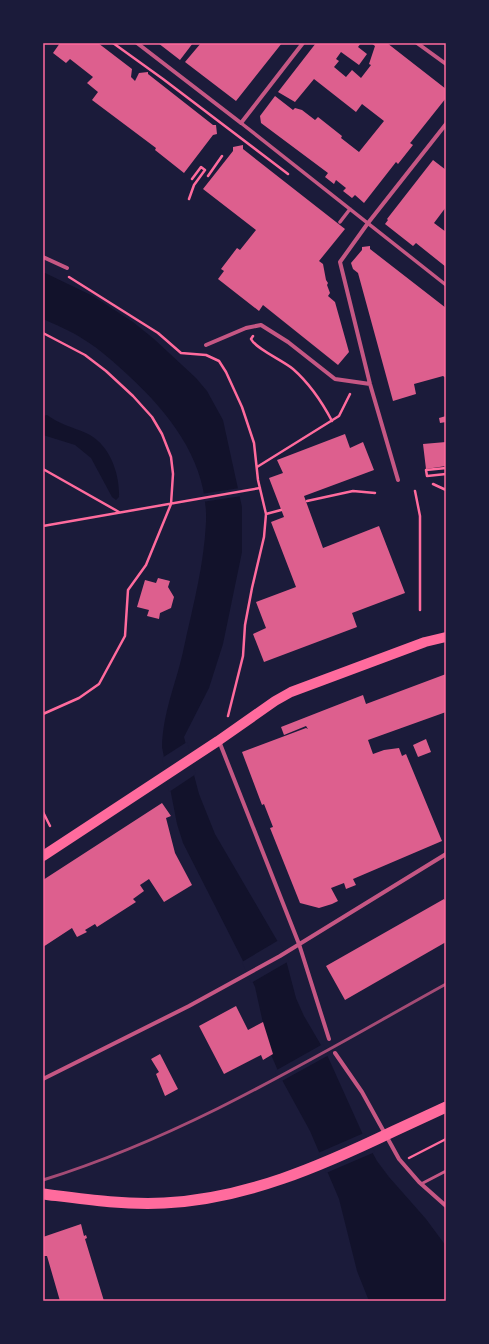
<svg xmlns="http://www.w3.org/2000/svg" width="489" height="1344" font-family="'Fira Sans',sans-serif">
  <rect width="100%" height="100%" fill="#1b1b3a"/>
  <!-- water -->
  <path fill="#12122b" d="M 43,272 L 93,296 L 133,322 L 154,339 L 196,378 L 207,391 L 223,420 L 242,507 L 242,552 L 223,644 L 209,688 L 184,737 L 199,794 L 215,834 L 278,942 L 286,960 L 296,998 L 304,1016 L 328,1057 L 364,1137 L 377,1161 L 389,1177 L 426,1219 L 446,1246 L 446,1301 L 369,1301 L 357,1271 L 339,1199 L 310,1131 L 282,1080 L 269,1050 L 255,987 L 242,959 L 183,843 L 177,824 L 162,747 C 163,710 177,682 184,647 C 193,606 204,565 206,522 C 208,463 171,415 130,377 C 115,363 101,350 83,339 C 71,331 56,325 43,319 Z
    M 47,415 C 59,424 72,427 86,433 C 109,443 120,473 119,497 L 116,500 L 112,497 L 91,458 L 75,445 L 43,435 L 43,416 Z"/>
  <!-- pier -->
  <path fill="#1b1b3a" d="M 240,488 L 242,496 L 202,502 L 201,494 Z
    M 187,742 L 196,774 L 169,792 L 162,758 Z
    M 279,940 L 289,961 L 251,983 L 242,962 Z
    M 323,1044 L 329,1055 L 280,1082 L 275,1071 Z
    M 364,1133 L 375,1152 L 326,1173 L 318,1153 Z"/>
  <!-- building -->
  <path fill="#dd5f8e" d="M 60,43 L 98,43 L 132,69 L 131,77 L 135,81 L 139,73 L 148,72 L 148,74 L 213,125 L 216,125 L 217,134 L 213,135 L 184,173 L 155,150 L 156,148 L 92,100 L 98,92 L 87,83 L 93,77 L 70,59 L 66,63 L 53,53 Z
    M 158,43 L 193,43 L 180,60 Z
    M 201,43 L 282,43 L 236,101 L 185,62 Z
    M 316,43 L 361,43 L 358,47 L 367,54 L 359,65 L 341,52 L 336,59 L 339,61 L 334,67 L 346,77 L 352,70 L 361,78 L 371,65 L 369,64 L 375,46 L 371,43 L 387,43 L 446,89 L 446,98 L 411,142 L 410,143 L 413,145 L 398,164 L 396,162 L 364,203 L 355,195 L 352,198 L 343,191 L 346,188 L 336,180 L 334,184 L 325,177 L 328,173 L 261,123 L 260,116 L 275,96 L 293,110 L 295,108 L 302,110 L 315,120 L 318,117 L 342,136 L 341,138 L 359,152 L 384,121 L 362,104 L 356,112 L 314,79 L 295,102 L 278,92 Z
    M 243,145 L 243,149 L 345,229 L 319,261 L 323,264 L 326,280 L 328,283 L 327,285 L 330,293 L 328,296 L 335,302 L 349,352 L 338,365 L 263,305 L 259,311 L 218,279 L 224,271 L 221,269 L 237,248 L 240,250 L 256,230 L 203,189 L 233,151 L 233,147 Z
    M 433,160 L 446,170 L 446,207 L 434,223 L 446,232 L 446,267 L 416,243 L 413,246 L 385,224 L 388,220 L 387,219 Z
    M 370,246 L 370,249 L 446,308 L 446,378 L 443,376 L 414,384 L 416,394 L 393,401 L 358,273 L 353,269 L 351,263 L 362,250 L 362,247 Z
    M 446,416 L 446,422 L 440,423 L 439,418 Z
    M 345,434 L 350,448 L 363,442 L 374,470 L 304,496 L 323,548 L 379,526 L 405,593 L 352,613 L 357,627 L 264,662 L 253,634 L 266,628 L 256,602 L 296,587 L 271,522 L 284,517 L 269,478 L 283,473 L 277,460 Z
    M 446,442 L 446,466 L 426,469 L 423,444 Z
    M 158,578 L 170,581 L 168,587 L 174,597 L 171,608 L 160,613 L 159,619 L 147,616 L 149,610 L 137,607 L 145,580 L 156,583 Z
    M 446,674 L 446,712 L 368,740 L 373,754 L 384,750 L 399,748 L 402,756 L 406,754 L 442,841 L 353,879 L 356,885 L 346,889 L 344,883 L 331,888 L 338,901 L 332,904 L 319,908 L 300,903 L 270,828 L 273,827 L 264,804 L 262,805 L 242,752 L 306,728 L 308,729 L 306,726 L 284,735 L 281,727 L 327,709 L 363,695 L 366,704 Z
    M 426,739 L 431,752 L 418,757 L 413,745 Z
    M 162,803 L 171,816 L 166,818 L 175,853 L 192,885 L 164,902 L 149,879 L 140,885 L 144,891 L 133,899 L 136,902 L 97,927 L 95,924 L 85,930 L 87,932 L 77,937 L 72,928 L 43,947 L 43,880 Z
    M 444,899 L 446,902 L 446,942 L 345,1000 L 326,966 Z
    M 236,1006 L 248,1030 L 263,1022 L 273,1054 L 263,1060 L 261,1055 L 224,1074 L 199,1026 Z
    M 160,1054 L 178,1089 L 165,1096 L 156,1074 L 159,1072 L 151,1059 Z
    M 81,1224 L 84,1236 L 86,1235 L 87,1238 L 85,1239 L 104,1301 L 60,1301 L 47,1256 L 44,1256 L 43,1237 Z"/>
  <g fill="none" stroke-linecap="round" stroke-linejoin="round">
    <!-- path -->
    <path stroke="#ff6b9d" stroke-width="2.5" d="M 113,43 L 163,79 L 288,174
      M 208,176 L 222,156
      M 189,199 L 194,185 L 205,170 L 201,167 L 192,179
      M 69,277 L 158,333 L 181,353 L 206,355 L 219,361 L 226,372 L 242,407 L 254,443 L 258,480 L 266,514 L 264,537 L 252,588 L 245,625 L 243,656 L 228,716
      M 43,333 L 85,355 L 106,371 L 133,396 L 152,417 L 162,434 L 171,457 L 173,474 L 171,504 L 146,565 L 128,590 L 125,636 L 99,684 L 79,698 L 43,714
      M 253,336 L 251,339 C 256,349 282,360 293,369 C 309,383 322,402 332,421
      M 257,467 L 339,416 L 350,394
      M 446,468 L 426,470 L 427,476 L 446,474
      M 43,469 L 119,512
      M 433,484 L 446,490
      M 415,491 L 420,516 L 420,610
      M 307,501 L 353,491 L 375,493
      M 266,514 L 281,510
      M 43,526 L 260,488
      M 43,812 L 50,826
      M 409,1158 L 446,1139"/>
    <!-- service -->
    <path stroke="#c65784" stroke-width="3" d="M 421,1184 L 446,1171"/>
    <!-- pedestrian -->
    <path stroke="#c65784" stroke-width="3.5" d="M 241,123 L 446,285
      M 340,222 L 350,209"/>
    <!-- minor -->
    <path stroke="#c65784" stroke-width="4" d="M 137,43 L 241,123 L 303,43
      M 417,43 L 446,64
      M 43,257 L 67,268
      M 206,345 L 246,328 L 261,325 L 288,342 L 335,379 L 370,384
      M 398,480 L 370,384 L 340,262 L 368,223 L 446,124
      M 219,741 L 299,944 L 329,1039
      M 335,1053 L 362,1092 L 399,1159 L 419,1182 L 446,1206
      M 43,1079 L 189,1006 L 280,956 L 446,854"/>
    <!-- primary -->
    <path stroke="#ff6b9d" stroke-width="10" d="M 43,856 L 218,741 L 275,701 L 291,692 L 342,673 L 425,642 L 446,637"/>
    <!-- trunk -->
    <path stroke="#ff6b9d" stroke-width="11" d="M 43,1194 C 83,1199 123,1205 164,1203 C 246,1199 321,1166 394,1131 C 411,1123 429,1115 446,1107"/>
    <!-- rail -->
    <path stroke="#a44b75" stroke-width="3" d="M 43,1180 C 188,1135 314,1057 446,984"/>
  </g>
  <!-- border -->
  <rect width="489" height="1344" fill="none" stroke="#1b1b3a" stroke-width="88"/>
  <rect x="44" y="44" width="401" height="1256" fill="none" stroke="#ff6b9d" stroke-width="1.5"/>
</svg>
